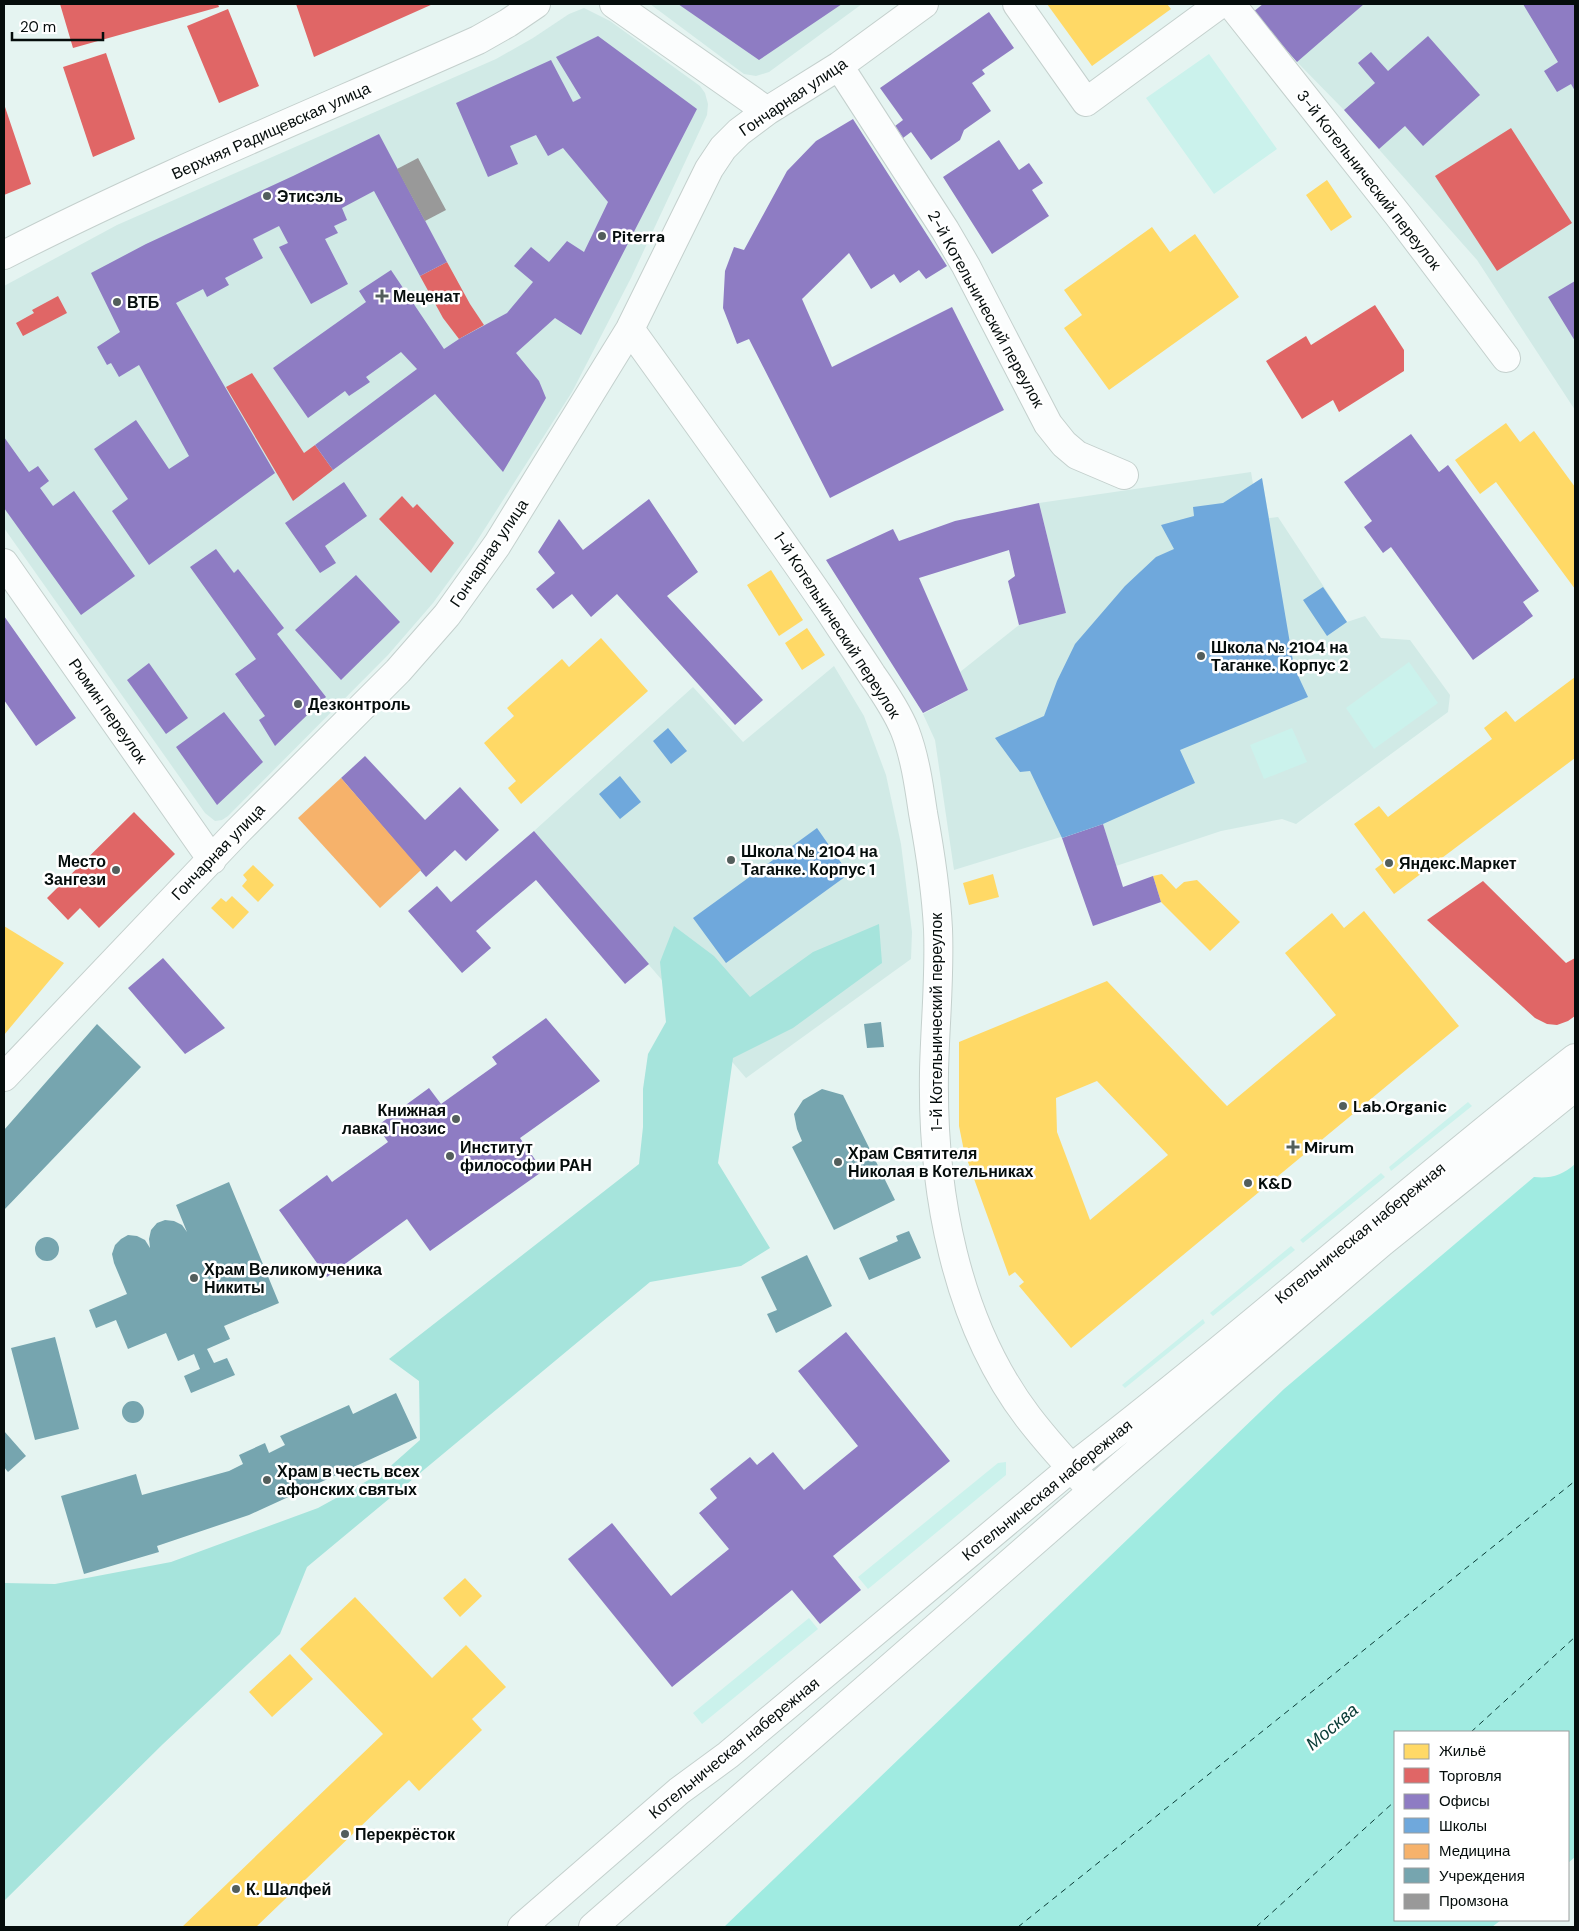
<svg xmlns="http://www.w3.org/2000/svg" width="1579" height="1931" font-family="'DM Sans',sans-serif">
  <rect width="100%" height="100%" fill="#e5f4f1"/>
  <!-- built -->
  <path fill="#d1eae6" d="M 650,4 L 862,4 L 769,72 L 756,76 L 744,74 Z
    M 1263,4 L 1575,4 L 1575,410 L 1477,260 L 1344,110 L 1297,62 L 1253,12 Z
    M 584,8 L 610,21 L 700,86 L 705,93 L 708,104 L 707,115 L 631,278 L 572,392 L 468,555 L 433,603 L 388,655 L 228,816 L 222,820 L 215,821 L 205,813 L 4,528 L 4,286 L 117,225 L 496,59 L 533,38 L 569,14 Z
    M 1251,472 L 1253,484 L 1262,478 L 1269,518 L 1278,517 L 1347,622 L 1365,616 L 1381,638 L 1410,640 L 1450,695 L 1448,712 L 1296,824 L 1282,819 L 1221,831 L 1116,866 L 1103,824 L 954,870 L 935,740 L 923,714 L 968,690 L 960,672 L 1019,625 L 1066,613 L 1039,503 Z
    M 834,666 L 864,716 L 886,775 L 901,844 L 912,932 L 911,959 L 746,1078 L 534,831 L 693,687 L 743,742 Z"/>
  <!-- green -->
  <path fill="#cbf2ec" d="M 1209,54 L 1277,149 L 1214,194 L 1146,98 Z
    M 1409,662 L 1438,703 L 1374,749 L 1346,708 Z
    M 1292,728 L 1307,762 L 1264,779 L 1250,745 Z
    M 1468,1102 L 1472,1106 L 1391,1171 L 1389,1167 Z
    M 1381,1173 L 1385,1177 L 1303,1243 L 1300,1240 Z
    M 1291,1246 L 1295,1250 L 1213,1316 L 1210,1313 Z
    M 1203,1319 L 1205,1323 L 1125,1388 L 1122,1385 Z
    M 1006,1462 L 1006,1475 L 868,1589 L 858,1577 L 998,1463 Z
    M 809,1618 L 818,1629 L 702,1724 L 693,1713 Z"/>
  <!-- forest -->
  <path fill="#a6e4dc" d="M 879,924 L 882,963 L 793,1028 L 733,1058 L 718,1163 L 770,1248 L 741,1266 L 650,1282 L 307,1567 L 280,1634 L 163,1744 L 4,1901 L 4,1583 L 55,1584 L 171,1562 L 318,1508 L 385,1471 L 420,1440 L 419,1381 L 389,1359 L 639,1164 L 643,1127 L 643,1089 L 648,1054 L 666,1022 L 660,962 L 674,926 L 714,956 L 750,997 L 813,952 Z"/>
  <!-- water -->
  <path fill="#a0ebe1" d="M 1575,1164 L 1575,1857 L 1568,1863 L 1568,1732 L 1395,1732 L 1395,1920 L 1501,1920 L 1492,1927 L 724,1927 L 1284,1389 L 1534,1177 C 1550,1179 1563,1175 1575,1164 Z"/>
  <!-- homes -->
  <path fill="#ffd966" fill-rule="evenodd" d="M 1047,4 L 1167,4 L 1171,9 L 1092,66 Z
    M 1327,180 L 1352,217 L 1331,231 L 1306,195 Z
    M 1152,227 L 1170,252 L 1195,234 L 1239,297 L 1109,390 L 1064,328 L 1082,315 L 1064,290 Z
    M 1506,423 L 1520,442 L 1534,431 L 1575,487 L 1575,589 L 1496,482 L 1480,494 L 1455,460 Z
    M 771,570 L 803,620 L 779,636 L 747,585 Z
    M 807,628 L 825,655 L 802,670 L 785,643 Z
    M 601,638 L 648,691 L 521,804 L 508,788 L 516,781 L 484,743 L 514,716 L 507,708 L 562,659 L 569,667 Z
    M 1575,677 L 1575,758 L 1394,894 L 1375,869 L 1383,863 L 1354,824 L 1379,806 L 1388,817 L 1492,739 L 1484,728 L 1494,720 L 1506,711 L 1515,722 Z
    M 253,865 L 274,885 L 258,902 L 242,886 L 247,880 L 243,875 Z
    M 993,874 L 999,897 L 969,905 L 963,883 Z
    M 1162,874 L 1176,889 L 1184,882 L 1197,880 L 1240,922 L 1210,951 L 1161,902 L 1153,876 Z
    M 232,896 L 249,912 L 233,929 L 211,908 L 221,898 L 226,902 Z
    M 1364,911 L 1459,1026 L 1071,1348 L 1019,1286 L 1024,1282 L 1015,1272 L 1009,1276 L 964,1151 L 959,1126 L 959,1042 L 1107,981 L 1227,1106 L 1336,1015 L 1285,953 L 1332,913 L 1344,928 ZM 1097,1081 L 1168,1155 L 1090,1220 L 1057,1132 L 1056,1098 Z
    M 4,926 L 64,963 L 4,1035 Z
    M 465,1578 L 482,1596 L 460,1617 L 443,1598 Z
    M 355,1597 L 432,1678 L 466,1645 L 506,1687 L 472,1719 L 482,1730 L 419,1791 L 409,1780 L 256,1927 L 182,1927 L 383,1734 L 300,1649 Z
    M 290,1654 L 313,1679 L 272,1717 L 249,1692 Z"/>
  <!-- shops -->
  <path fill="#e06666" d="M 60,4 L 218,4 L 219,7 L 73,48 Z
    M 296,4 L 433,4 L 314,57 Z
    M 228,9 L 259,86 L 219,103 L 187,26 Z
    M 106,53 L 135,139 L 93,157 L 63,67 Z
    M 4,104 L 31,184 L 4,195 Z
    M 1511,128 L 1572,223 L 1497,271 L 1435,176 Z
    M 447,262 L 470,304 L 484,325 L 459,339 L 443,318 L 420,276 Z
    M 58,296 L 67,313 L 23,336 L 16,323 L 34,313 L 32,310 Z
    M 1375,305 L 1404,350 L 1404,371 L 1339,412 L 1333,400 L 1302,419 L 1266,361 L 1306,336 L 1311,345 Z
    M 252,373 L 304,453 L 315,445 L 333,470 L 293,501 L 226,387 Z
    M 402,496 L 413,508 L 417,504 L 454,543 L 431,573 L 379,519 Z
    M 134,812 L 175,854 L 99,928 L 80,908 L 68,920 L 47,898 Z
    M 1483,881 L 1566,963 L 1575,958 L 1575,1016 L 1568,1021 L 1557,1025 L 1547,1024 L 1535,1018 L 1427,920 Z"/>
  <!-- offices -->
  <path fill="#8e7cc3" d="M 678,4 L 842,4 L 759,60 Z
    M 1263,4 L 1364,4 L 1297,62 L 1253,12 Z
    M 1523,4 L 1575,4 L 1575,91 L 1571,84 L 1557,92 L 1544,71 L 1558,62 Z
    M 989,12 L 1014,48 L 982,70 L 985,74 L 972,83 L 991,111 L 964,130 L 960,140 L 931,160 L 911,132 L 903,138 L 895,126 L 903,120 L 880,88 Z
    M 598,36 L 697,109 L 581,335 L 555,318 L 516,353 L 539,381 L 546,398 L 503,472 L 435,394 L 333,470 L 315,445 L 417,369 L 401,352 L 366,377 L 370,382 L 349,396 L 345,391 L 308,418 L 273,368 L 366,302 L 359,291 L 391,270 L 444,349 L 459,339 L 507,313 L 533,282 L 514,266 L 531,247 L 549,262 L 567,241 L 584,252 L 608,202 L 563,148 L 548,156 L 536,135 L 510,146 L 518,164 L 488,177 L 456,103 L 551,60 L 573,102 L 581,98 L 556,57 Z
    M 1428,36 L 1480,95 L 1423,146 L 1405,126 L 1379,149 L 1344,110 L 1375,83 L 1358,63 L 1371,52 L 1388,71 Z
    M 853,119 L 947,266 L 926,279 L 919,270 L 900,283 L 894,274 L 871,289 L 849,253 L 802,299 L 832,367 L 952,307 L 1004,410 L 830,498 L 749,339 L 737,344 L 723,308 L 725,271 L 734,247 L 744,250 L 787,171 L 816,141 Z
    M 379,134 L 447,262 L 420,276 L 374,191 L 342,208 L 347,220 L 334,226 L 338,233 L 325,239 L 348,284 L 311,304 L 279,247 L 288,243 L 279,226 L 253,239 L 263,258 L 225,278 L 229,285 L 207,297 L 203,289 L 176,303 L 275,473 L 149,565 L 112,511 L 128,499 L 94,449 L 136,420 L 169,469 L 189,456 L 139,365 L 119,377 L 111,363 L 107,365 L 97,347 L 120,332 L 91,273 L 146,244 L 293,176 Z
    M 999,140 L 1019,170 L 1029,163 L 1043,183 L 1032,190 L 1049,216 L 992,254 L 943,177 Z
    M 1575,281 L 1575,341 L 1548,297 Z
    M 1411,434 L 1439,472 L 1448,465 L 1539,591 L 1523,602 L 1533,616 L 1473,660 L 1391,547 L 1383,553 L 1364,527 L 1372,521 L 1344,482 Z
    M 4,437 L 29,472 L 38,466 L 49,481 L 40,488 L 53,506 L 74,491 L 135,576 L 81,615 L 4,508 Z
    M 344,482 L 367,516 L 325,546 L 336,563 L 320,573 L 285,523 Z
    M 649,499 L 698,572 L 667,596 L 763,700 L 735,725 L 617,594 L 591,617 L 572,594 L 553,609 L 536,589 L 555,573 L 538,552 L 559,519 L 583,550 Z
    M 1039,503 L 1066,613 L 1019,625 L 1008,581 L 1015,576 L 1009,550 L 919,578 L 968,690 L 923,713 L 826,560 L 893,529 L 899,541 L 955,521 Z
    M 216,549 L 234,573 L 238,569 L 284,628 L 277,634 L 326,697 L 275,746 L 259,720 L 265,716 L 235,674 L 256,659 L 190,567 Z
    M 356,575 L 400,622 L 341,680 L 295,630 Z
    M 4,616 L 76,718 L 36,746 L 4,700 Z
    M 149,663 L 188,718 L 166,734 L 127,680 Z
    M 224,712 L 263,762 L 217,805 L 176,747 Z
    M 365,756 L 425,820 L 460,787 L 499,830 L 466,861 L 455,850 L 426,877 L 341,778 Z
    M 1103,824 L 1123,887 L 1153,876 L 1161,902 L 1093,926 L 1062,838 Z
    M 534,831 L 649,964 L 625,984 L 536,880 L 476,931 L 491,948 L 462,973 L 408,911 L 437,886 L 451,902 Z
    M 163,958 L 225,1028 L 185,1054 L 128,988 Z
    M 546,1018 L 600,1081 L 520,1138 L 543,1171 L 430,1251 L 407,1219 L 327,1277 L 279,1210 L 327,1175 L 332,1182 L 388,1142 L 377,1126 L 429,1088 L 441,1104 L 497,1064 L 492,1057 Z
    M 846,1332 L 950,1461 L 833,1556 L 861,1590 L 820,1624 L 792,1590 L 672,1687 L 568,1559 L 612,1523 L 671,1596 L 729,1549 L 699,1513 L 717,1498 L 710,1489 L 750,1457 L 757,1465 L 773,1452 L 804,1490 L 858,1446 L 798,1371 Z"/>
  <!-- schools -->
  <path fill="#6fa8dc" d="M 1262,478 L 1294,667 L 1308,697 L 1180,750 L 1195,783 L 1103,824 L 1062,838 L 1030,771 L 1020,772 L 995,738 L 1044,716 L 1057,681 L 1075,644 L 1125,586 L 1156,557 L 1174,549 L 1161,525 L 1194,516 L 1193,507 L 1223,503 Z
    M 1323,587 L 1347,622 L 1327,636 L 1303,600 Z
    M 668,728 L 687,751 L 671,764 L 653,741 Z
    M 620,776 L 641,802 L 620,819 L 599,794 Z
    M 817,828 L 849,874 L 726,963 L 693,918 Z"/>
  <!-- health -->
  <path fill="#f6b26b" d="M 341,778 L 421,870 L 380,908 L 298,818 Z"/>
  <!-- public -->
  <path fill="#76a5af" d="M 881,1022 L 884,1047 L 867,1048 L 864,1024 Z
    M 97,1024 L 141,1067 L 4,1210 L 4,1130 Z
    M 822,1089 L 843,1095 L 895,1200 L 834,1230 L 792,1147 L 802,1141 L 797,1129 L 794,1114 L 803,1100 Z
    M 229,1182 L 279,1303 L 224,1326 L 230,1339 L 207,1349 L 214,1363 L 227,1358 L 235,1375 L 191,1393 L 184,1376 L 200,1369 L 194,1354 L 178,1361 L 166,1333 L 128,1349 L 116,1320 L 96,1328 L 89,1310 L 127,1294 L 114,1263 L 112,1254 L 115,1245 L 121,1239 L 128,1235 L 137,1236 L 145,1240 L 150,1248 L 149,1239 L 151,1230 L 157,1223 L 165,1220 L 174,1221 L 182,1225 L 187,1232 L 176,1205 Z
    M 909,1231 L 921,1258 L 869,1280 L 859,1258 L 898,1241 L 896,1236 Z
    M35 1249a12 12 0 1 1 24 0a12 12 0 1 1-24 0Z
    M 807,1255 L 832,1306 L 776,1333 L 767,1314 L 777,1310 L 761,1277 Z
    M 55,1337 L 79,1429 L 35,1440 L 11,1348 Z
    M 396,1393 L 417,1438 L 249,1515 L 157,1546 L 159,1552 L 84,1574 L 61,1496 L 136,1474 L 142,1495 L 229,1471 L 243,1464 L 239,1455 L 265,1443 L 269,1453 L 285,1445 L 280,1436 L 349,1405 L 353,1414 Z
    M122 1412a11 11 0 1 1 22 0a11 11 0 1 1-22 0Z
    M 4,1431 L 26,1456 L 8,1472 L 4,1467 Z"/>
  <!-- industry -->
  <path fill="#999" d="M 418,158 L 446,210 L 425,221 L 397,169 Z"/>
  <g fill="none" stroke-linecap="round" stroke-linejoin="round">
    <!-- ferry -->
    <path stroke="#093b36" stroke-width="1" stroke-dasharray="6 5" stroke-linecap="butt" d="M 1471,1732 L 1575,1637
      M 1018,1927 L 1575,1481
      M 1256,1927 L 1395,1801"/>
    <!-- minor casing -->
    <g stroke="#c4d0cd" stroke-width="30">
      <path id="minor" d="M 614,4 L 767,111
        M 1017,4 L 1086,102 L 1220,4
        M 1231,4 L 1398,215 L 1506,358
        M 839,66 L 945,230 L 966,266 L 1048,424 L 1064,444 L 1077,455 L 1124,475
        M 630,329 C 697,422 764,515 829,610 C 843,632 858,653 872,675 C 884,692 897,711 905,731 C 915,757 919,786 923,813 C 930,851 936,890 938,929 C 940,977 935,1024 934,1072 C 932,1190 955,1321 1028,1417 C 1048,1443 1070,1467 1092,1490
        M 4,563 L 212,860
        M 4,1077 L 238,831 L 398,671 L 447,615 L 497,545 L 630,329 L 709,169 L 723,148 L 739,132 L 767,111 L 839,66 L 924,4"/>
    </g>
    <!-- major casing -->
    <g stroke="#c4d0cd" stroke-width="30">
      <path id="major" d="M 4,255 C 158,176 319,111 478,40 L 508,23 L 536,4
        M 522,1927 L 679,1791 L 728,1755 L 1071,1468 C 1243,1336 1405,1191 1575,1058
        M 593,1927 L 1122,1465 L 1381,1243 L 1575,1087"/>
    </g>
    <!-- minor -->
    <use href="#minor" stroke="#fbfdfd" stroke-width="28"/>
    <!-- major -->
    <use href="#major" stroke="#fbfdfd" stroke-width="28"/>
  </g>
  <!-- markers -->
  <g fill="#535e5c" stroke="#fff" stroke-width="2">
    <circle cx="267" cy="196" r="5"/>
    <circle cx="602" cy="236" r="5"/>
    <path d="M379.5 288.5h5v5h5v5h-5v5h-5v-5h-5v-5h5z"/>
    <circle cx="117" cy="302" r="5"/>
    <circle cx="1201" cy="656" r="5"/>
    <circle cx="298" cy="704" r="5"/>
    <circle cx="731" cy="860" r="5"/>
    <circle cx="1389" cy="863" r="5"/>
    <circle cx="116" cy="870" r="5"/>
    <circle cx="1343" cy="1106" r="5"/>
    <circle cx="456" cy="1119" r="5"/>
    <path d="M1290.5 1139.5h5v5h5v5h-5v5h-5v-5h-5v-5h5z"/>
    <circle cx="450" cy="1156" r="5"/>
    <circle cx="838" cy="1162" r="5"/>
    <circle cx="1248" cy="1183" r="5"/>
    <circle cx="194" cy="1278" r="5"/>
    <circle cx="267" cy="1480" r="5"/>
    <circle cx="345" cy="1834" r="5"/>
    <circle cx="236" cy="1889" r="5"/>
  </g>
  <g text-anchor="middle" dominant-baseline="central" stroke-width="5" stroke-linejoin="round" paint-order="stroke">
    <!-- street labels -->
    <g font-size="16" fill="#050d0c" stroke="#fff">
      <text transform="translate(793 97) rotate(-34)">Гончарная улица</text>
      <text transform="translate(271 131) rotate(-24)">Верхняя Радищевская улица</text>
      <text transform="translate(1369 180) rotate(52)">3-й Котельнический переулок</text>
      <text transform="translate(986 309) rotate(61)">2-й Котельнический переулок</text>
      <text transform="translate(489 553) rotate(-56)">Гончарная улица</text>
      <text transform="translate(837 625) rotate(57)">1-й Котельнический переулок</text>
      <text transform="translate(108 711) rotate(55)">Рюмин переулок</text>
      <text transform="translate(218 852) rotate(-46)">Гончарная улица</text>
      <text transform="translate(936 1022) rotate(-90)">1-й Котельнический переулок</text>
      <text transform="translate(1360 1233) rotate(-39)">Котельническая набережная</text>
      <text transform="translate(1047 1490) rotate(-39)">Котельническая набережная</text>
      <text transform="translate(734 1748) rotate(-39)">Котельническая набережная</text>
    </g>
    <!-- poi labels -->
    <g font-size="16" font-weight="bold" fill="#050d0c" stroke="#fff" text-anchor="start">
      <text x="277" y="196">Этисэль</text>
      <text x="612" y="236">Piterra</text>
      <text x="393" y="296">Меценат</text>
      <text x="127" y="302">ВТБ</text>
      <text x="1211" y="647">Школа № 2104 на<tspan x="1211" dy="18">Таганке. Корпус 2</tspan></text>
      <text x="308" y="704">Дезконтроль</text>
      <text x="741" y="851">Школа № 2104 на<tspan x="741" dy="18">Таганке. Корпус 1</tspan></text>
      <text x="106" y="861" text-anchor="end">Место<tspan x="106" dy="18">Зангези</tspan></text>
      <text x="1399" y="863">Яндекс.Маркет</text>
      <text x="1353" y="1106">Lab.Organic</text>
      <text x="446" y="1110" text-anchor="end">Книжная<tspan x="446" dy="18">лавка Гнозис</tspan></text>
      <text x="460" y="1147">Институт<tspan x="460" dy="18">философии РАН</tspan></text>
      <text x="1304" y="1147">Mirum</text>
      <text x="848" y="1153">Храм Святителя<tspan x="848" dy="18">Николая в Котельниках</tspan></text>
      <text x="1258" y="1183">K&amp;D</text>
      <text x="204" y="1269">Храм Великомученика<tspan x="204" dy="18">Никиты</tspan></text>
      <text x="277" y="1471">Храм в честь всех<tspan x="277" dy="18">афонских святых</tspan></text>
      <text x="355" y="1834">Перекрёсток</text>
      <text x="246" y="1889">К. Шалфей</text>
    </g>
    <!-- water labels -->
    <g font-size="18" font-style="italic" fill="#093b36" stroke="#fff">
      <text transform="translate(1332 1727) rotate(-40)">Москва</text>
    </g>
  </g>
  <!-- border -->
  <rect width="1579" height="1931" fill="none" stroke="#050d0c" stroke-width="10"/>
  <!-- legend -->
  <rect x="1394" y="1731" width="175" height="190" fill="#ffffff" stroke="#9b9e9e"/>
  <rect x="1404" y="1744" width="25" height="15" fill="#ffd966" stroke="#9b9e9e"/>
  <text x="1439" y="1756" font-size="15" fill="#050d0c">Жильё</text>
  <rect x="1404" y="1768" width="25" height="15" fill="#e06666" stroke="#9b9e9e"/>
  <text x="1439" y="1781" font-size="15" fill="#050d0c">Торговля</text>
  <rect x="1404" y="1794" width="25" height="15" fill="#8e7cc3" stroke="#9b9e9e"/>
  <text x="1439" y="1806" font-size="15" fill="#050d0c">Офисы</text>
  <rect x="1404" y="1818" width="25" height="15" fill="#6fa8dc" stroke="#9b9e9e"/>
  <text x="1439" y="1831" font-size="15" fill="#050d0c">Школы</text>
  <rect x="1404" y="1844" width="25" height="15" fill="#f6b26b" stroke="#9b9e9e"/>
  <text x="1439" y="1856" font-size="15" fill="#050d0c">Медицина</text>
  <rect x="1404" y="1868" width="25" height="15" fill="#76a5af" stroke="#9b9e9e"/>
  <text x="1439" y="1881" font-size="15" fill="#050d0c">Учреждения</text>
  <rect x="1404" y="1894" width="25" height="15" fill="#999999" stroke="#9b9e9e"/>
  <text x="1439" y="1906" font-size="15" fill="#050d0c">Промзона</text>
  <!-- scale -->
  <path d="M12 32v8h91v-8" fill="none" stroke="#050d0c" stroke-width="2.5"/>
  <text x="20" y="32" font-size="15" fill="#050d0c" stroke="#ffffff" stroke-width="4" paint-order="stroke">20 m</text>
</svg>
